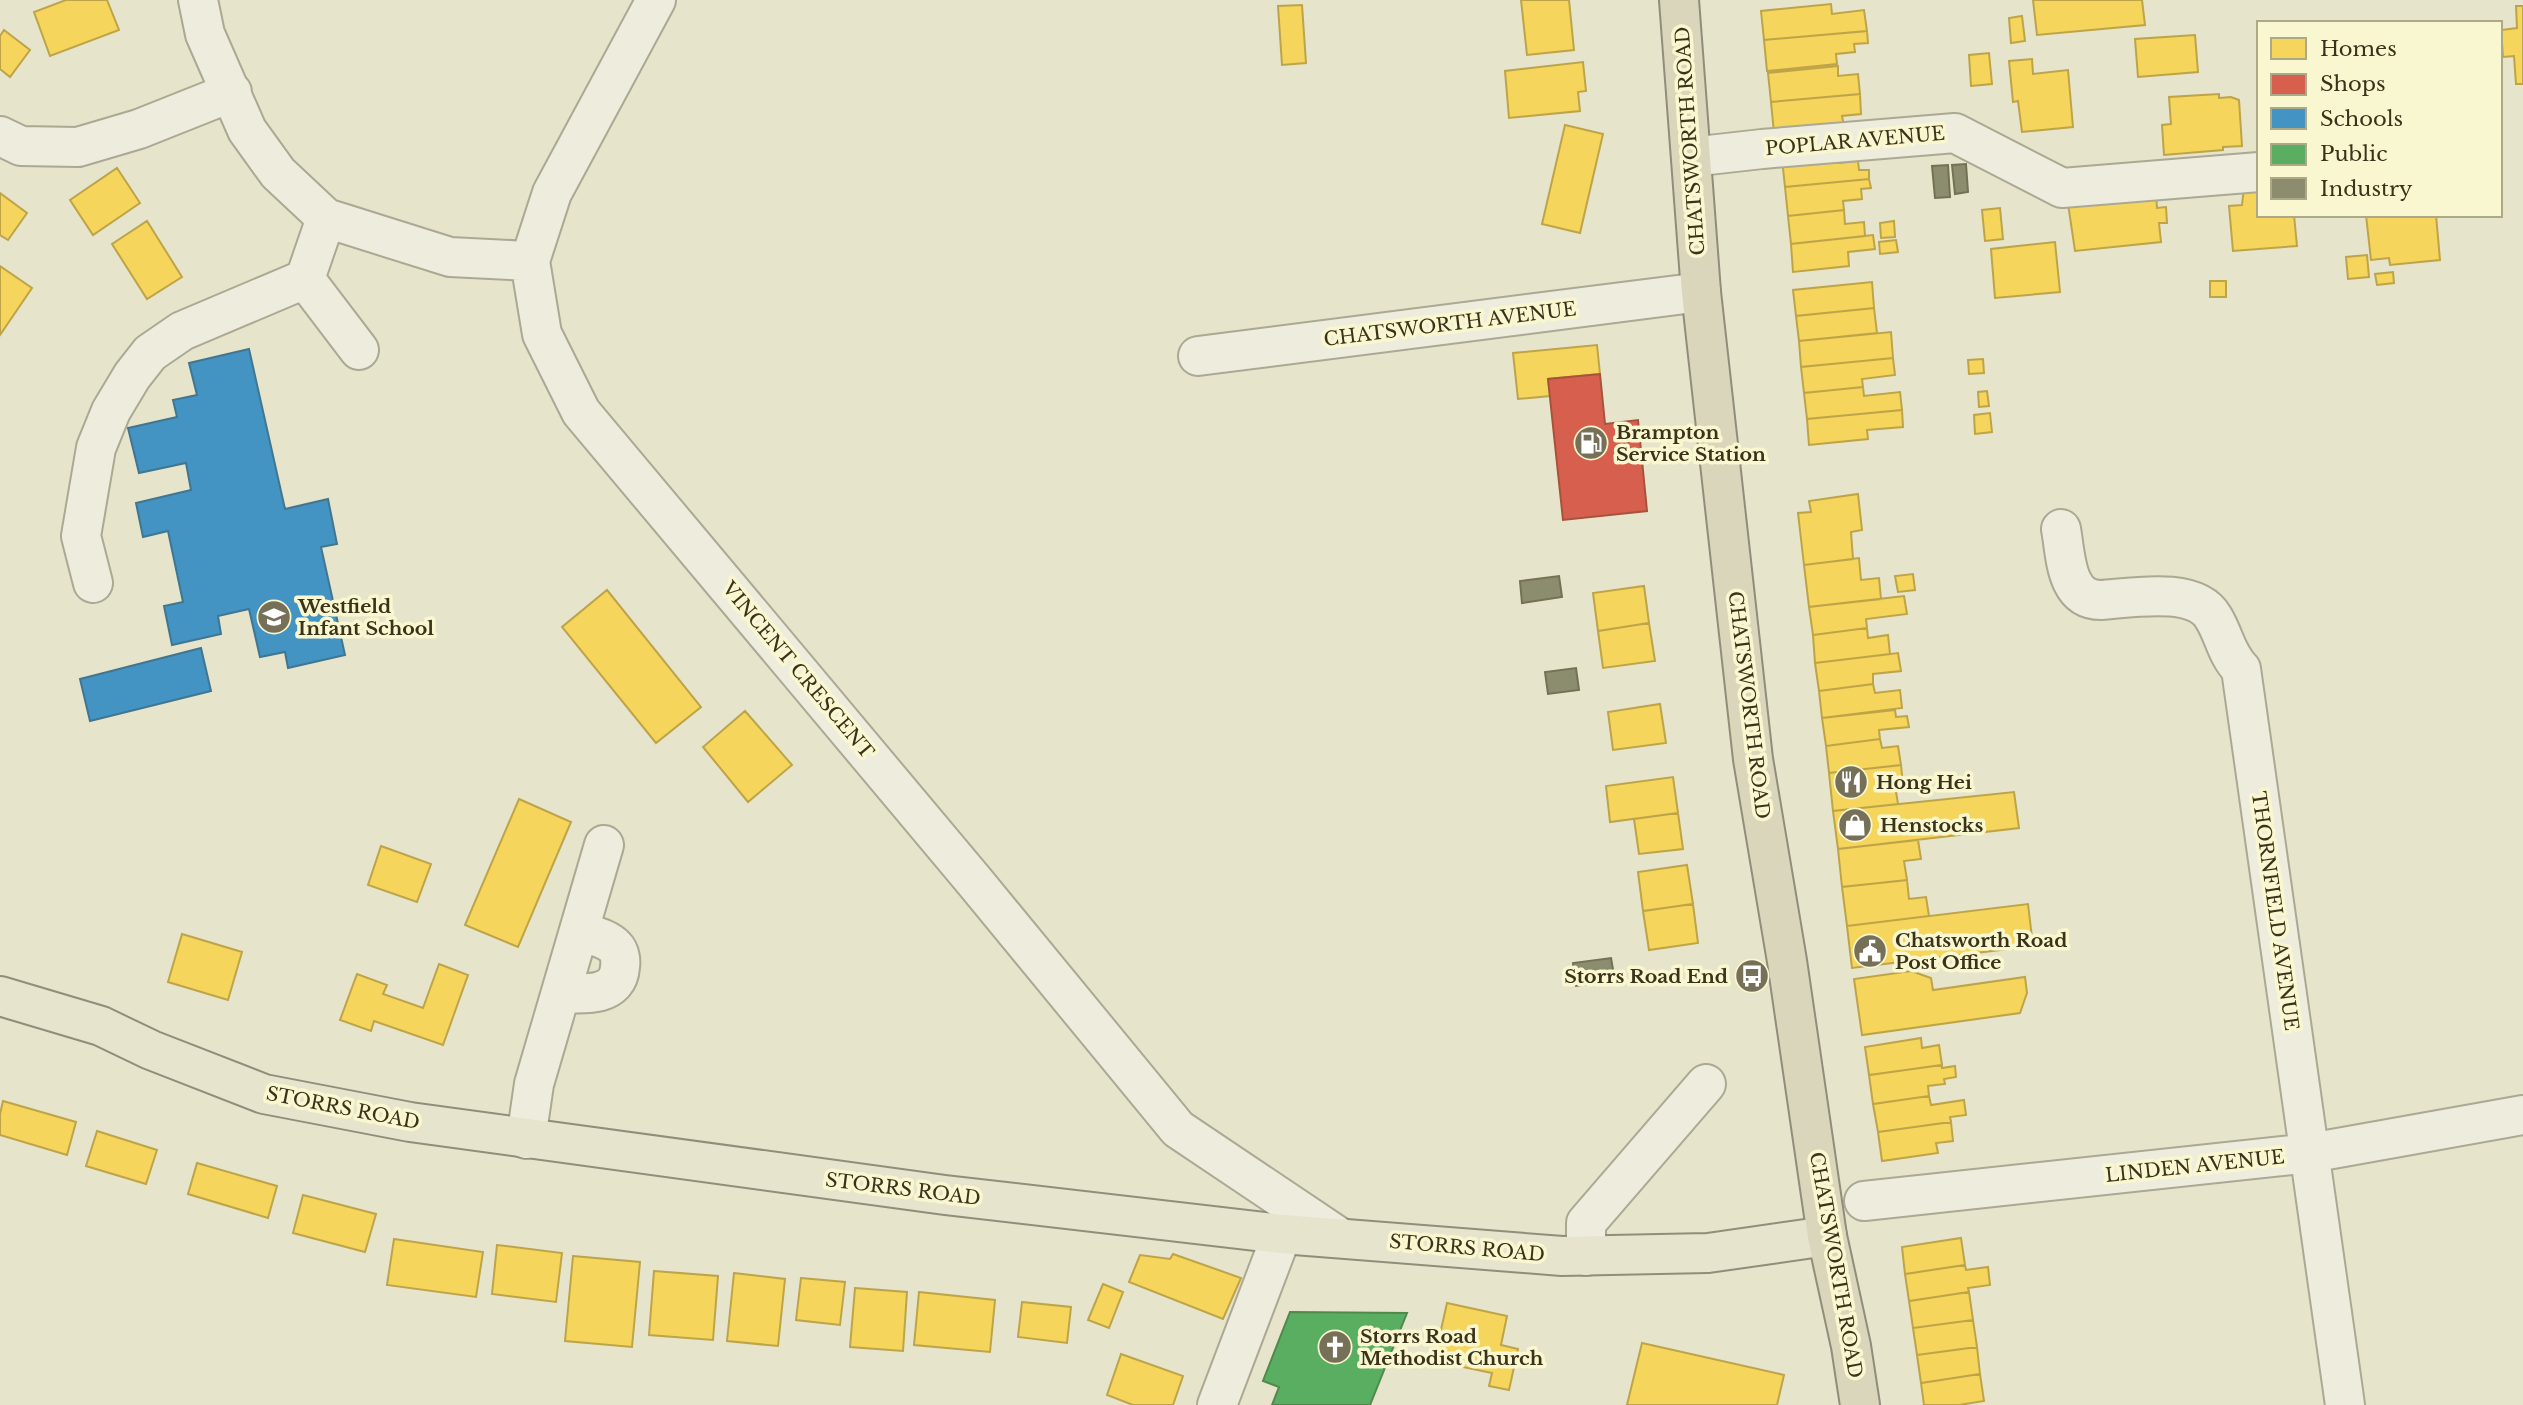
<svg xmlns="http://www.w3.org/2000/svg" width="2523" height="1405" font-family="'Libre Baskerville',serif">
  <rect width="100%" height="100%" fill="#e6e4ca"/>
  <!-- homes -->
  <path fill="#f6d55c" stroke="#bea448" stroke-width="2" d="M 66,0 L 107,0 L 119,30 L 50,56 L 34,12 Z
    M 1521,0 L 1569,0 L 1574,50 L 1527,55 Z
    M 2033,0 L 2142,0 L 2145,25 L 2037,35 Z
    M 1831,4 L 1832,14 L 1864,10 L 1867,31 L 1764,40 L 1761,11 Z
    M 1302,5 L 1306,63 L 1282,65 L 1278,6 Z
    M 2516,6 L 2523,6 L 2523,84 L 2516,84 L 2514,56 L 2503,57 L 2501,30 L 2517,28 Z
    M 2022,16 L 2025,41 L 2011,43 L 2009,18 Z
    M 4,30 L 30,50 L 10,77 L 0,69 L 0,36 Z
    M 1867,31 L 1868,43 L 1854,44 L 1855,52 L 1836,54 L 1837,64 L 1767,71 L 1764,40 Z
    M 2195,35 L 2198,72 L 2138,77 L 2135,39 Z
    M 1989,53 L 1992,84 L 1971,86 L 1969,55 Z
    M 2032,59 L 2033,74 L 2068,70 L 2073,127 L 2022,132 L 2018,101 L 2013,102 L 2009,61 Z
    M 1583,62 L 1586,91 L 1578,92 L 1580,111 L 1509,118 L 1505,71 Z
    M 1838,66 L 1838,76 L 1858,74 L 1860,94 L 1771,102 L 1768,73 Z
    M 1860,94 L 1861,114 L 1842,116 L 1844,126 L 1774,133 L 1771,102 Z
    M 2219,94 L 2219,98 L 2231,97 L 2239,100 L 2242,146 L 2223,147 L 2223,150 L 2164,155 L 2162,125 L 2171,124 L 2169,97 Z
    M 1565,125 L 1603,134 L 1580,233 L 1542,224 Z
    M 1838,154 L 1839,163 L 1858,161 L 1859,170 L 1869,170 L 1869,179 L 1785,187 L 1782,159 Z
    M 117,168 L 140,203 L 93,235 L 70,200 Z
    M 1869,179 L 1871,188 L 1861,189 L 1862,199 L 1843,201 L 1844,210 L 1788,216 L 1785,187 Z
    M 2259,186 L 2259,215 L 2294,215 L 2297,246 L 2233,251 L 2229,206 L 2242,205 L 2244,187 Z
    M 0,193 L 27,213 L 8,240 L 0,235 Z
    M 2156,193 L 2157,208 L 2166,207 L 2167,223 L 2159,223 L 2161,242 L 2075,251 L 2067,197 Z
    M 2000,208 L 2003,239 L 1985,241 L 1982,210 Z
    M 1844,210 L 1845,224 L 1864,222 L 1865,236 L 1791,244 L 1788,216 Z
    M 2366,215 L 2436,215 L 2440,260 L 2390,265 L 2389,258 L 2371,260 Z
    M 147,221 L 182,277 L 147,299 L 112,244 Z
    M 1894,221 L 1895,237 L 1881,238 L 1880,223 Z
    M 1873,235 L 1875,249 L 1848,252 L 1849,266 L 1793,272 L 1791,244 Z
    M 1896,240 L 1898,252 L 1880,254 L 1879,242 Z
    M 2055,242 L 2060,292 L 1995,298 L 1991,249 Z
    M 2367,255 L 2369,277 L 2348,279 L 2346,257 Z
    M 0,266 L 32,288 L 0,335 Z
    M 2393,272 L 2394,283 L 2377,285 L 2375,274 Z
    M 2210,281 L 2226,281 L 2226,297 L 2210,297 Z
    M 1872,282 L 1874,308 L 1796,316 L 1793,290 Z
    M 1874,308 L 1877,333 L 1799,341 L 1796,316 Z
    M 1891,332 L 1893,358 L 1801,367 L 1799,341 Z
    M 1597,345 L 1600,374 L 1548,379 L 1550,396 L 1518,399 L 1513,353 Z
    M 1893,358 L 1895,375 L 1862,379 L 1863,387 L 1804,393 L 1801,367 Z
    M 1983,359 L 1984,373 L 1969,374 L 1968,360 Z
    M 1863,387 L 1864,396 L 1900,392 L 1902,410 L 1807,419 L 1804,393 Z
    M 1987,391 L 1989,406 L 1979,407 L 1978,392 Z
    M 1902,410 L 1903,427 L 1867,430 L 1868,439 L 1809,445 L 1807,419 Z
    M 1990,413 L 1992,432 L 1975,434 L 1974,415 Z
    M 1858,494 L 1862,530 L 1851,532 L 1853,559 L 1804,565 L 1798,513 L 1811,512 L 1809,501 Z
    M 1859,558 L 1861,580 L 1879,578 L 1881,599 L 1809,607 L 1804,565 Z
    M 1913,574 L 1915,590 L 1898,592 L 1895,576 Z
    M 1644,586 L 1649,623 L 1598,631 L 1593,593 Z
    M 607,590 L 701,707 L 656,743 L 562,627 Z
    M 1904,596 L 1907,614 L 1866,619 L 1867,628 L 1813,635 L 1809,607 Z
    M 1649,623 L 1655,661 L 1603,668 L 1598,631 Z
    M 1867,628 L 1868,638 L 1888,635 L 1890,654 L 1815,663 L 1813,635 Z
    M 1898,653 L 1901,671 L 1873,674 L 1873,684 L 1819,691 L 1815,663 Z
    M 1873,684 L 1875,693 L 1900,690 L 1902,708 L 1822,718 L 1819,691 Z
    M 1660,704 L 1666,743 L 1613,750 L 1608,712 Z
    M 1895,710 L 1896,717 L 1907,716 L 1909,727 L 1879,730 L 1880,739 L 1826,746 L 1822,718 Z
    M 745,711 L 792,765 L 748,802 L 703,747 Z
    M 1880,739 L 1882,748 L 1898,746 L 1901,765 L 1829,773 L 1826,746 Z
    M 1901,765 L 1903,784 L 1895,785 L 1898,804 L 1833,811 L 1829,773 Z
    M 1673,777 L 1678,813 L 1610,822 L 1606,786 Z
    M 2014,792 L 2019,828 L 1838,849 L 1833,811 Z
    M 519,799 L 571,822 L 518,947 L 465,925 Z
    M 1678,813 L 1683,849 L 1639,854 L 1634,819 Z
    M 1918,840 L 1921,859 L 1904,861 L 1907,880 L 1842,887 L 1838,849 Z
    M 381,846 L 431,864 L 417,902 L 368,885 Z
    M 1687,865 L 1693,904 L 1643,911 L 1638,872 Z
    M 1907,880 L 1909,899 L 1926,897 L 1929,916 L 1847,926 L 1842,887 Z
    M 1693,904 L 1698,943 L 1649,950 L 1643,911 Z
    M 2028,904 L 2033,946 L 1852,968 L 1847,926 Z
    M 182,934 L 242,952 L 228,1000 L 168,982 Z
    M 439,964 L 468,975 L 443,1045 L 374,1021 L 371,1031 L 340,1020 L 357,974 L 387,985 L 383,994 L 423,1008 Z
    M 1911,971 L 1931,978 L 1933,990 L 2025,977 L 2027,993 L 2020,1013 L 1862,1035 L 1854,979 Z
    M 1921,1038 L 1922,1048 L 1939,1045 L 1942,1065 L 1869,1075 L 1865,1047 Z
    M 1942,1065 L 1942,1068 L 1955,1066 L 1956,1077 L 1944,1079 L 1945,1084 L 1928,1086 L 1929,1096 L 1873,1104 L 1869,1075 Z
    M 1929,1096 L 1931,1105 L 1964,1100 L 1966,1115 L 1950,1117 L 1951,1122 L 1878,1132 L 1873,1104 Z
    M 3,1101 L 76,1122 L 67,1155 L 0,1135 L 0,1114 Z
    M 1951,1122 L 1953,1141 L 1936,1143 L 1938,1153 L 1882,1161 L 1878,1132 Z
    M 97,1131 L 157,1150 L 146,1184 L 86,1166 Z
    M 197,1163 L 277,1186 L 268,1218 L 188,1194 Z
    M 303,1195 L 376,1214 L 365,1252 L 293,1233 Z
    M 1961,1238 L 1965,1265 L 1905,1274 L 1902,1247 Z
    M 394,1239 L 483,1252 L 476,1297 L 387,1285 Z
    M 497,1245 L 562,1253 L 556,1302 L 492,1294 Z
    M 1173,1254 L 1241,1278 L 1223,1319 L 1129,1282 L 1140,1255 L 1170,1259 Z
    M 573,1256 L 640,1262 L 632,1347 L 565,1341 Z
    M 1965,1265 L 1966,1270 L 1988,1267 L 1990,1285 L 1968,1288 L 1969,1292 L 1909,1301 L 1905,1274 Z
    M 654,1271 L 718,1276 L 713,1340 L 649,1335 Z
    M 734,1273 L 785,1279 L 778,1346 L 727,1341 Z
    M 801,1278 L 845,1282 L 840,1325 L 796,1320 Z
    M 1103,1284 L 1123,1292 L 1109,1328 L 1088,1320 Z
    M 855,1288 L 907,1292 L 903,1351 L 850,1347 Z
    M 919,1292 L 995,1300 L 990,1352 L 914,1345 Z
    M 1969,1292 L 1973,1320 L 1913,1328 L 1909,1301 Z
    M 1022,1302 L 1071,1307 L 1067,1343 L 1018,1337 Z
    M 1447,1303 L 1507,1316 L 1501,1345 L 1518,1349 L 1509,1390 L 1489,1386 L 1492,1373 L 1434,1361 Z
    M 1973,1320 L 1977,1347 L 1917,1355 L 1913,1328 Z
    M 1642,1343 L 1784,1375 L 1777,1405 L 1627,1405 Z
    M 1977,1347 L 1980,1374 L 1921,1383 L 1917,1355 Z
    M 1121,1354 L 1183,1376 L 1173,1405 L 1133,1405 L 1107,1395 Z
    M 1980,1374 L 1984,1401 L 1959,1405 L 1924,1405 L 1921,1383 Z"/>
  <!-- shops -->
  <path fill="#d6604d" stroke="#a8523e" stroke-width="2" d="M 1600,374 L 1605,424 L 1638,420 L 1647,511 L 1563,520 L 1548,379 Z"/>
  <!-- schools -->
  <path fill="#4393c3" stroke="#417691" stroke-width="2" d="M 249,349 L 285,509 L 328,499 L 337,544 L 321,547 L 345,655 L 288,668 L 285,652 L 260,657 L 249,609 L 218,616 L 221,634 L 172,645 L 164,606 L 183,602 L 168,531 L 143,537 L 136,503 L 191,490 L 186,463 L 139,473 L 128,428 L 177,417 L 173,400 L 197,395 L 189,363 Z
    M 201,648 L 211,691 L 90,721 L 80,679 Z"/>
  <!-- public -->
  <path fill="#5aae61" stroke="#51894c" stroke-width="2" d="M 1290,1312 L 1407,1313 L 1370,1405 L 1272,1405 L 1279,1387 L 1263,1381 Z"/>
  <!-- industry -->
  <path fill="#8c8c6e" stroke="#747155" stroke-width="2" d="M 1966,164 L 1968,192 L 1955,194 L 1952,165 Z
    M 1948,165 L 1950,197 L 1935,198 L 1932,166 Z
    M 1559,576 L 1562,597 L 1522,603 L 1520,581 Z
    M 1576,668 L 1579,690 L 1548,694 L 1545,672 Z
    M 1611,958 L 1615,981 L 1576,986 L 1573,963 Z"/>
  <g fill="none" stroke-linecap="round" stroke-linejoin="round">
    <!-- minor casing -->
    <g stroke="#aba894" stroke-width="42">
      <path id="minor" d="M 198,0 L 205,34 L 247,130 L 278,173 L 326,218 L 450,257 L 530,261
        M 656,0 L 552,193 L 530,261 L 542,334 L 581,412 L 975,882 L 1178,1129 L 1339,1237
        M 0,136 L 21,146 L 78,147 L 139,129 L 232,92
        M 1691,157 L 1762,149 L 1955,133 L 2062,188 L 2259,172
        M 326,218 L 305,279 L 359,350
        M 1198,356 L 1701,292
        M 2061,529 C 2066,556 2065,600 2101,600 C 2131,598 2195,586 2213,617 C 2224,634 2226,654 2241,669 L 2345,1405
        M 93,583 L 81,536 L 96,448 L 111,411 L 132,376 L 150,353 L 182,331 L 305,279
        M 563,993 C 584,994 618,997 620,967 C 621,961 620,952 615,947 C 607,938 590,935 580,931
        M 526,1139 L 534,1084 L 604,845
        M 1864,1201 L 2310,1153 L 2523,1115
        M 1586,1256 L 1586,1223 L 1706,1084
        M 1217,1405 L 1282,1234"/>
    </g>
    <!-- major casing -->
    <g stroke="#908d7b" stroke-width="42">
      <path id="major" d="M 0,996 L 101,1026 L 151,1050 L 264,1094 L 410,1122 L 945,1195 L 1282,1234 L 1562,1256 L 1708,1253 L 1827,1236"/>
    </g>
    <!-- highway casing -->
    <g stroke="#908d7b" stroke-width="42">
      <path id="highway" d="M 1679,0 L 1701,292 L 1753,759 L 1787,961 L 1827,1236 L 1851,1346 L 1860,1405"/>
    </g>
    <!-- minor -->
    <use href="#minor" stroke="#eeecdd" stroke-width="38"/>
    <!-- major -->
    <use href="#major" stroke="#e6e4cd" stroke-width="38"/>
    <!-- highway -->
    <use href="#highway" stroke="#dad6bb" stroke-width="38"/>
  </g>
  <!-- icons -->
  <defs>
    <g id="fuel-disc" transform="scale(1.75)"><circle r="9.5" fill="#777058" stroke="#f9f7cf"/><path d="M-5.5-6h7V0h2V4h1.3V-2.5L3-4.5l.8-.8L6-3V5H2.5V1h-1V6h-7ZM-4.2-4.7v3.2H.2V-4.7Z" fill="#fff"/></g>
    <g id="school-disc" transform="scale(1.75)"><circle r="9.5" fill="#777058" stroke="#f9f7cf"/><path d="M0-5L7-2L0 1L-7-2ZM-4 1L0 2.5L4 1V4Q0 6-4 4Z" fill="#fff"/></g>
    <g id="restaurant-disc" transform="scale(1.75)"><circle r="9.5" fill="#777058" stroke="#f9f7cf"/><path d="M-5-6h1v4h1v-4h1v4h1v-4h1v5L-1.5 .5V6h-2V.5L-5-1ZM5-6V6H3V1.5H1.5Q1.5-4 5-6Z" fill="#fff"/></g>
    <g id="shop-disc" transform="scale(1.75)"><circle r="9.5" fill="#777058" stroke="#f9f7cf"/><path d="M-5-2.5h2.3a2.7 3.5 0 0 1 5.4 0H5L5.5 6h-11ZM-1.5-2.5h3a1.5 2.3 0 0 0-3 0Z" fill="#fff"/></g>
    <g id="civic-disc" transform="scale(1.75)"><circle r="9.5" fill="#777058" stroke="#f9f7cf"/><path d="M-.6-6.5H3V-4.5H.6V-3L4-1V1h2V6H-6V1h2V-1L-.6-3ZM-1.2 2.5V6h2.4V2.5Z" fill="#fff"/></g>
    <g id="bus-disc" transform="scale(1.75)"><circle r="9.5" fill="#777058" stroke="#f9f7cf"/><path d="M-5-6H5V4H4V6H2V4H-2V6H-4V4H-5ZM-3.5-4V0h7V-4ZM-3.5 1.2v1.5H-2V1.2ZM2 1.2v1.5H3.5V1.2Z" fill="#fff"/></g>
    <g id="church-disc" transform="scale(1.75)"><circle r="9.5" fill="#777058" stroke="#f9f7cf"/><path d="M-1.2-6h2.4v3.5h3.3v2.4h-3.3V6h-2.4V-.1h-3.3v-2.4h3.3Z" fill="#fff"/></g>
  </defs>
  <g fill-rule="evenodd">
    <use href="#fuel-disc" x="1591" y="443"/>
    <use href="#school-disc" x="274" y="617"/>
    <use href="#restaurant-disc" x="1851" y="782"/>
    <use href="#shop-disc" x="1855" y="825"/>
    <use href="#civic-disc" x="1870" y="951"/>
    <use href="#bus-disc" x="1752" y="976"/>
    <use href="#church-disc" x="1335" y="1347"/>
  </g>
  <g text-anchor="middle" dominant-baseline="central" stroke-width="7" stroke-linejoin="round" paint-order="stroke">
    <!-- street labels -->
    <g font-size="19" fill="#3b321b" stroke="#f9f7cf">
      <text transform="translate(1690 141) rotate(-94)">CHATSWORTH ROAD</text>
      <text transform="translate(1855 141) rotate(-5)">POPLAR AVENUE</text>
      <text transform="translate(1450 324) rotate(-7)">CHATSWORTH AVENUE</text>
      <text transform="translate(798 670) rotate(50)">VINCENT CRESCENT</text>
      <text transform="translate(1749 705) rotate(83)">CHATSWORTH ROAD</text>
      <text transform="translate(2275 911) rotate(82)">THORNFIELD AVENUE</text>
      <text transform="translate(343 1108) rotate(11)">STORRS ROAD</text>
      <text transform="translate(2195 1166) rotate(-6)">LINDEN AVENUE</text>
      <text transform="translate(903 1189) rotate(7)">STORRS ROAD</text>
      <text transform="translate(1467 1248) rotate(5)">STORRS ROAD</text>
      <text transform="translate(1836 1265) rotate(80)">CHATSWORTH ROAD</text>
    </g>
    <!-- poi labels -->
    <g font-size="19" font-weight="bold" fill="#3b321b" stroke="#f9f7cf" text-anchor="start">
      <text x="1616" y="432">Brampton<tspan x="1616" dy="22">Service Station</tspan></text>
      <text x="298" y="606">Westfield<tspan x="298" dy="22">Infant School</tspan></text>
      <text x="1876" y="782">Hong Hei</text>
      <text x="1880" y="825">Henstocks</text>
      <text x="1895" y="940">Chatsworth Road<tspan x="1895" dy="22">Post Office</tspan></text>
      <text x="1728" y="976" text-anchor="end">Storrs Road End</text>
      <text x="1360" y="1336">Storrs Road<tspan x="1360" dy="22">Methodist Church</tspan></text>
    </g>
  </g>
  <!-- legend -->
  <rect x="2257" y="21" width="245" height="196" fill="#f9f7cf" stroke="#ada887" stroke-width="2"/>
  <rect x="2271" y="38" width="35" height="21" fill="#f6d55c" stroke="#ada887" stroke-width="2"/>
  <text x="2320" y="56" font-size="21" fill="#3b321b">Homes</text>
  <rect x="2271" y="74" width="35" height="21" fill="#d6604d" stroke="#ada887" stroke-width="2"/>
  <text x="2320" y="91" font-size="21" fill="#3b321b">Shops</text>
  <rect x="2271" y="108" width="35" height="21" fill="#4393c3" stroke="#ada887" stroke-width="2"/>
  <text x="2320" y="126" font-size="21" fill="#3b321b">Schools</text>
  <rect x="2271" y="144" width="35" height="21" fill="#5aae61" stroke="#ada887" stroke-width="2"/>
  <text x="2320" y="161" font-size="21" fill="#3b321b">Public</text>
  <rect x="2271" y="178" width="35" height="21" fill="#8c8c6e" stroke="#ada887" stroke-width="2"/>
  <text x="2320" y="196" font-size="21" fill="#3b321b">Industry</text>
</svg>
